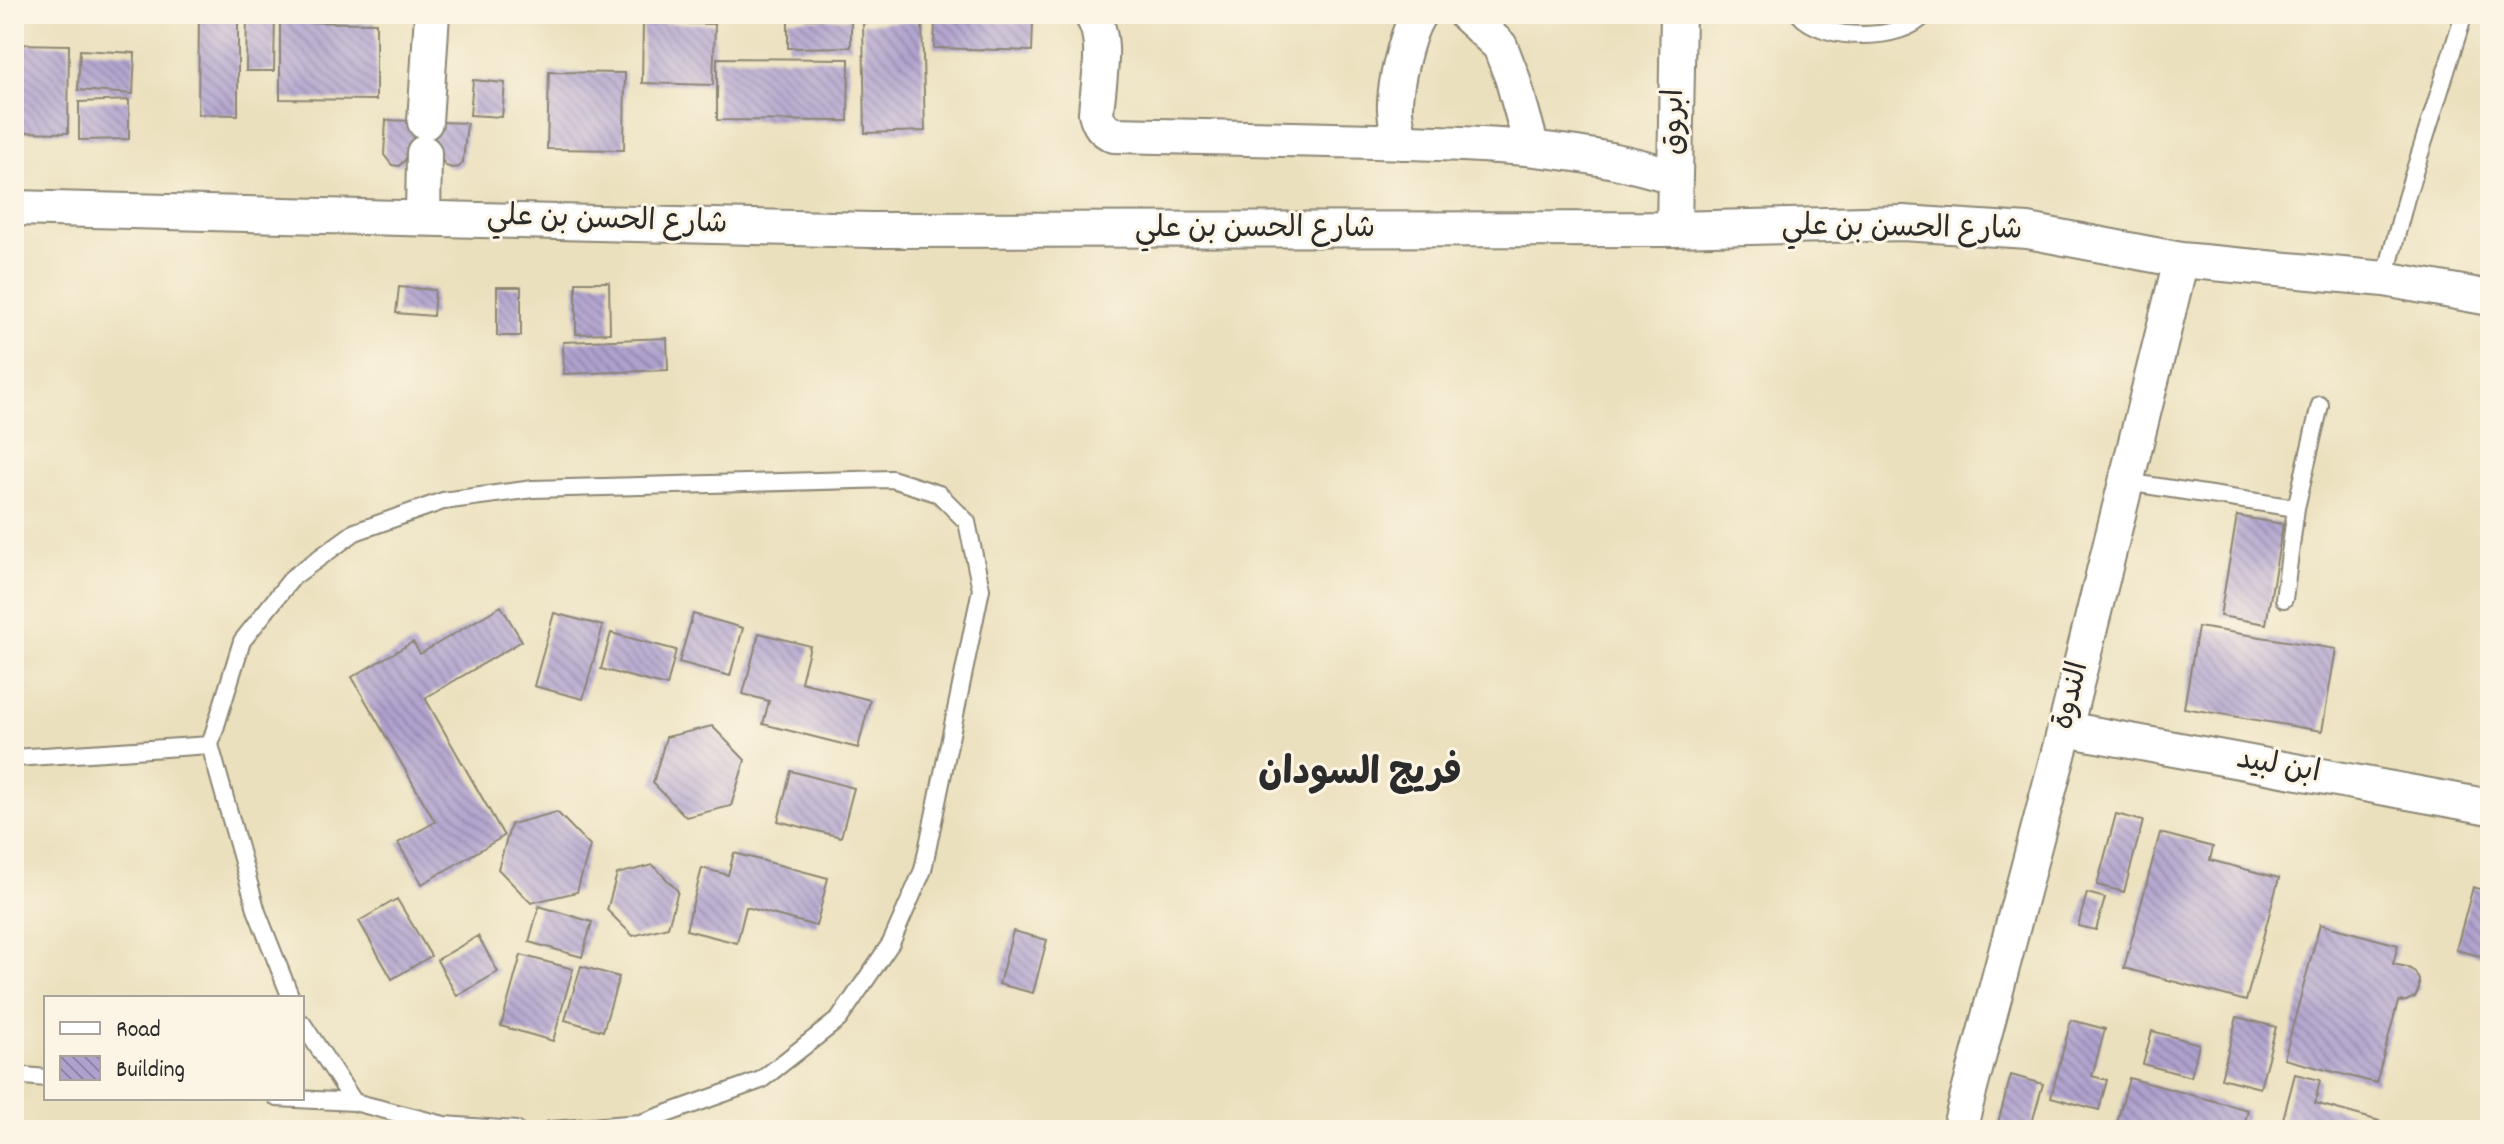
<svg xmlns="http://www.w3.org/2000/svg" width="2504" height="1144" font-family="Dekko,'Playpen Sans Arabic',sans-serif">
  <defs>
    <pattern id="building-back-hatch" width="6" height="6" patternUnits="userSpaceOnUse" patternTransform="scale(2)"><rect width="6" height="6" fill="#afa1ce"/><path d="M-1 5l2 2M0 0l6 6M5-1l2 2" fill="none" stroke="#8f83a7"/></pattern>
  </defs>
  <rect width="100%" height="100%" fill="#fcf5e5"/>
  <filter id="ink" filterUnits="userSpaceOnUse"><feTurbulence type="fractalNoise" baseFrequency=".0125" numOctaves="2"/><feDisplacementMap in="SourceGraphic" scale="16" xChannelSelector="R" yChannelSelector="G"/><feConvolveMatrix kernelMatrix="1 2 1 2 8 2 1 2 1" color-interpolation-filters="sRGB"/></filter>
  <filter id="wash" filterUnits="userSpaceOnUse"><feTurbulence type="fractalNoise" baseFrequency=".006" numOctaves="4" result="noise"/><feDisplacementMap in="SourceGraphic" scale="32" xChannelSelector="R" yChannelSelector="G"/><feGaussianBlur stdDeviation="1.8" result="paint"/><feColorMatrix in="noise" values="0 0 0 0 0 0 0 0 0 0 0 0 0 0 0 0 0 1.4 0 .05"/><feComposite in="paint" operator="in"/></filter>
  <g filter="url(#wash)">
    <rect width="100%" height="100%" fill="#ebe0bd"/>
    <g id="blocks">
      <!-- building -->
      <path fill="url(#building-back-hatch)" d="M 199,14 L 238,14 L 238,115 L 198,114 Z
        M 247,14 L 275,14 L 274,71 L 246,71 Z
        M 788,19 L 851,19 L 851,47 L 788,48 Z
        M 935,20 L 1033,23 L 1032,51 L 934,48 Z
        M 922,21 L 925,131 L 865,133 L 863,23 Z
        M 280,22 L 376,23 L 376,100 L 280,99 Z
        M 643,23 L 715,24 L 713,85 L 642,83 Z
        M 14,44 L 69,45 L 68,133 L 14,132 Z
        M 80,50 L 135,53 L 133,94 L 78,90 Z
        M 717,58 L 849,59 L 848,121 L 717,120 Z
        M 549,72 L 625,73 L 624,150 L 547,149 Z
        M 473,80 L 505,83 L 502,117 L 470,115 Z
        M 129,100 L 129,139 L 79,140 L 79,102 Z
        M 386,120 L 467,123 L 463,162 L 459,167 L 452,168 L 446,166 L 440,157 L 408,157 L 399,166 L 392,165 L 384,155 Z
        M 576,282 L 609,282 L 610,333 L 576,334 Z
        M 399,287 L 435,290 L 433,316 L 396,313 Z
        M 497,287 L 521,287 L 521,336 L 497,336 Z
        M 667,338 L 668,370 L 564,374 L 563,342 Z
        M 2237,516 L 2283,524 L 2266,624 L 2220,616 Z
        M 501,606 L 522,641 L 425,698 L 504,836 L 422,884 L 398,843 L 435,822 L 352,677 L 413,642 L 420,654 Z
        M 554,613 L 603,626 L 583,699 L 534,686 Z
        M 693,614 L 743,628 L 730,676 L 679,662 Z
        M 2198,627 L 2336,649 L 2322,731 L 2184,708 Z
        M 611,633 L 676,650 L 667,686 L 601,669 Z
        M 759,633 L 810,646 L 801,682 L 870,700 L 858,748 L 763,724 L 769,701 L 743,694 Z
        M 712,726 L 745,760 L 731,806 L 686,817 L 653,783 L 666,737 Z
        M 791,771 L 854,788 L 841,837 L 778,821 Z
        M 557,812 L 590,846 L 577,892 L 531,903 L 498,869 L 511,824 Z
        M 2116,814 L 2143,821 L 2124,892 L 2097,885 Z
        M 2160,833 L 2213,847 L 2210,860 L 2279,878 L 2246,1001 L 2124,968 Z
        M 734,853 L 828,878 L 816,926 L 746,907 L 737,943 L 686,930 L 702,868 L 728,875 Z
        M 653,865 L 678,891 L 668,927 L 633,936 L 607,910 L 617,874 Z
        M 2473,887 L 2490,892 L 2490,946 L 2487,958 L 2456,950 Z
        M 2087,893 L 2105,898 L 2096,930 L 2078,926 Z
        M 397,899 L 431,956 L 392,979 L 359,921 Z
        M 539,906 L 592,922 L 582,957 L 529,942 Z
        M 2320,924 L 2398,945 L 2393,964 L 2407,967 L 2415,972 L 2419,980 L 2419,989 L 2415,997 L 2406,1001 L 2398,1002 L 2376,1083 L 2284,1059 Z
        M 1013,931 L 1047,940 L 1033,993 L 999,984 Z
        M 478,936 L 498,972 L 457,996 L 437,960 Z
        M 521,955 L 573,969 L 553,1041 L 501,1026 Z
        M 581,966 L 619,977 L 603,1031 L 565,1020 Z
        M 2237,1017 L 2276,1027 L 2260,1088 L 2221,1078 Z
        M 2071,1020 L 2105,1029 L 2092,1076 L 2107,1080 L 2099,1110 L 2051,1097 Z
        M 2152,1031 L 2199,1044 L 2191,1077 L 2143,1064 Z
        M 2295,1074 L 2320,1080 L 2315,1103 L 2412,1130 L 2280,1130 Z
        M 2011,1075 L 2043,1084 L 2030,1130 L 1996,1130 Z
        M 2129,1078 L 2248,1110 L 2243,1130 L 2115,1130 Z"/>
    </g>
  </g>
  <g filter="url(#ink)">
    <use href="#blocks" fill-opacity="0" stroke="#8b8674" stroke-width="2"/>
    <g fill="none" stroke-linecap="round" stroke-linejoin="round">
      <!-- lane casing -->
      <g stroke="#8b8674" stroke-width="20">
        <path id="lane" d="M 1799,14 C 1822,42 1903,42 1925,14
          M 2385,279 L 2406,198 L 2464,14
          M 2126,482 L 2296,508 L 2320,405
          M 2284,599 L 2296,508
          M 14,758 L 210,745
          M 291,998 L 257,912 L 210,745 L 242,641 L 293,577 L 355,532 L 443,501 L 533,489 L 892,479 L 939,494 L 967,522 L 981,589 L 923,870 L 891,943 L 839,1019 L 761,1080 L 641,1123 L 550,1130
          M 302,1023 L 354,1102
          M 14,1075 L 46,1078
          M 277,1098 L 354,1102 L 444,1125 L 516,1130"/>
      </g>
      <!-- street casing -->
      <g stroke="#8b8674" stroke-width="38">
        <path id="street" d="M 1091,14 C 1109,38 1098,83 1096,113 C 1099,125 1103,130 1114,135 C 1201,137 1288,139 1375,141 C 1476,144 1578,145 1675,177
          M 1465,14 L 1500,46 L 1512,77 L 1532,148
          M 425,122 L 432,14
          M 1400,142 C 1399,130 1394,117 1395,105 C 1395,83 1407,31 1419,14
          M 14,208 L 871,230 L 1674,229 L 1903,223 L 2028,231 L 2181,260 L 2385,279 L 2490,298
          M 423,217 L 424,153
          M 1674,229 L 1678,14
          M 2065,729 L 2490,807
          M 1959,1130 L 2065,729 L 2181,260"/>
      </g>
      <!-- lane -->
      <use href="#lane" stroke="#fff" stroke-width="16"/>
      <!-- street -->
      <use href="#street" stroke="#fff" stroke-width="34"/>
    </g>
  </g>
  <g text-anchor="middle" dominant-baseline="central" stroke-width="6" stroke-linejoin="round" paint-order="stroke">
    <!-- street labels -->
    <g font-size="30" fill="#2b2b2b" stroke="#fcf5e5">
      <text transform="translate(1676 122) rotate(-89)">ابروق</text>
      <text transform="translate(607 222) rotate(2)">شارع الحسن بن علي</text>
      <text x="1255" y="230">شارع الحسن بن علي</text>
      <text transform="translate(1902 230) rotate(1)">شارع الحسن بن علي</text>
      <text transform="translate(2073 696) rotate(-76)">الندوة</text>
      <text transform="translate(2278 768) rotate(10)">ابن لبيد</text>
    </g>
    <!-- district labels -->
    <g font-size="38" font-weight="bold" fill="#2b2b2b" stroke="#fcf5e5">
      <text x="1360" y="775">فريج السودان</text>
    </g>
  </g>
  <!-- margin -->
  <rect width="2504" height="1144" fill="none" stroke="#fcf5e5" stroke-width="48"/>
  <!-- legend -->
  <rect x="44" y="996" width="260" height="104" fill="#fcf5e5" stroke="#a8a49b" stroke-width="2"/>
  <rect x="60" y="1022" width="40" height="12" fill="#ffffff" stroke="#a8a49b" stroke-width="2"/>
  <text x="116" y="1036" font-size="24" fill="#2b2b2b">Road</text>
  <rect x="60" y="1056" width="40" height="24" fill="url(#building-back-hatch)" stroke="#a8a49b" stroke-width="2"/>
  <text x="116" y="1076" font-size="24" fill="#2b2b2b">Building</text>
</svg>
